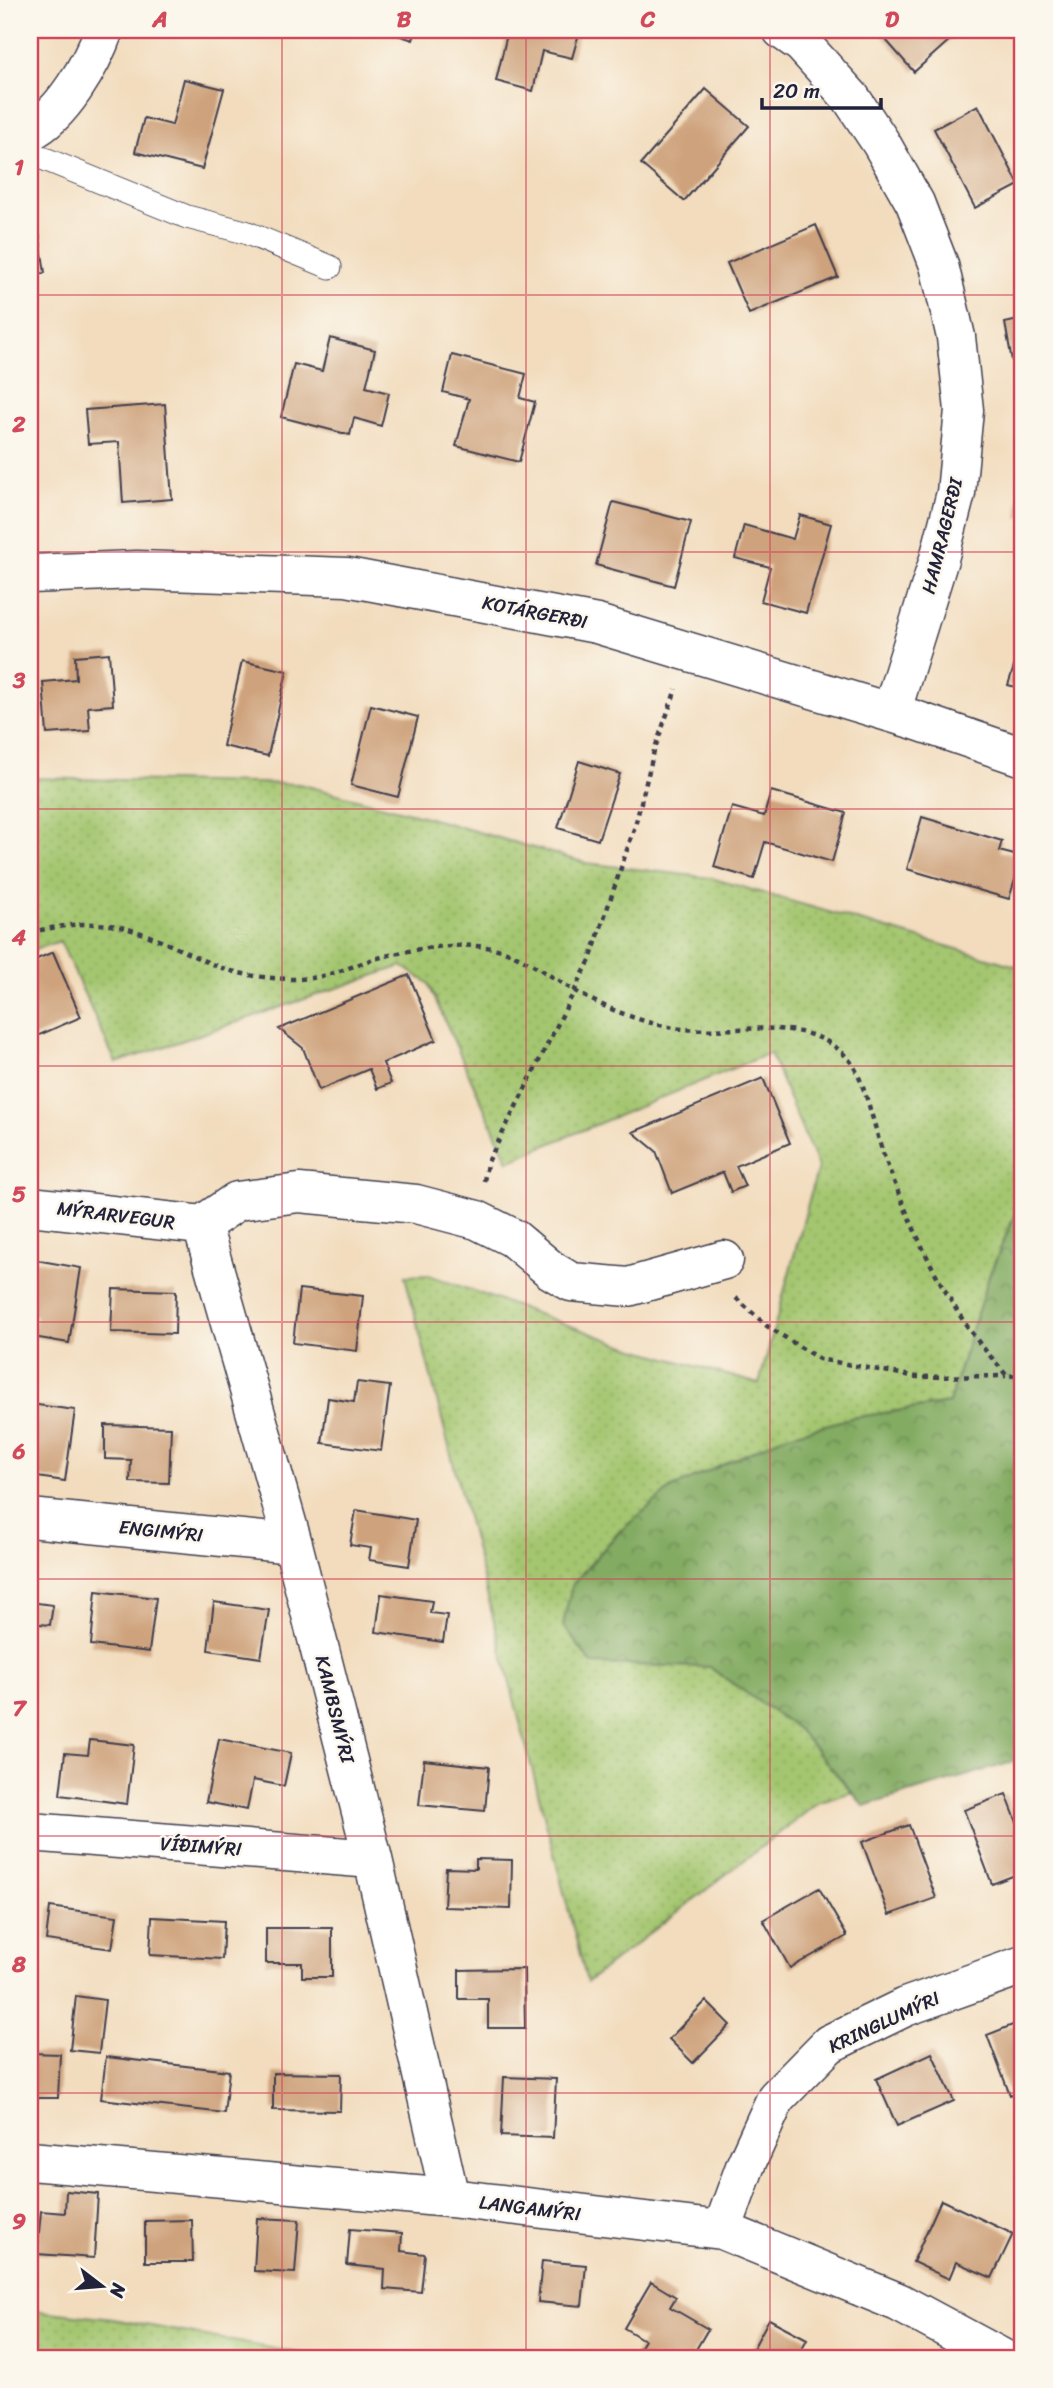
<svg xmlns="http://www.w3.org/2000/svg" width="1053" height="2388" font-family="Sriracha,sans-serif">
  <defs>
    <pattern id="grass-dots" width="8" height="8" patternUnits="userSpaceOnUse" patternTransform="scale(1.75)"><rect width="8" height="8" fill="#a4c66f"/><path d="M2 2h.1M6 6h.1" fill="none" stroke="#8daa61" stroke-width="1.8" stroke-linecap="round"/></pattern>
    <pattern id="forest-crowns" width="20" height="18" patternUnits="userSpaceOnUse" patternTransform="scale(1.75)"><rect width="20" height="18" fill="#83ab62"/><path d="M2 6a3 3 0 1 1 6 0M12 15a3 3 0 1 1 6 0" fill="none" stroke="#6b8b52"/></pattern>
  </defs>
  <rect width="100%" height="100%" fill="#fbf7ec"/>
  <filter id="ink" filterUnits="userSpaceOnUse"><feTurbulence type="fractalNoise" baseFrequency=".0143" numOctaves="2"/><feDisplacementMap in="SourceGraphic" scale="14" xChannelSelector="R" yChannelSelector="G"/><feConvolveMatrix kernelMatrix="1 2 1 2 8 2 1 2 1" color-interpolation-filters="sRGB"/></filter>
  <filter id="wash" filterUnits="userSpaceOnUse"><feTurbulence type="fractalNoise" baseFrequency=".00686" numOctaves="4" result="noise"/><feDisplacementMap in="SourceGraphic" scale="28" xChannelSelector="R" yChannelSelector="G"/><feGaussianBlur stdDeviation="1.57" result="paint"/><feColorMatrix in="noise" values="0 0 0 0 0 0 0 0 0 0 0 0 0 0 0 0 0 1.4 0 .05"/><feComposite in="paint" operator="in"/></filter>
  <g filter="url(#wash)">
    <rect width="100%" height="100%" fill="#f2dcbd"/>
    <!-- grass -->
    <path fill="url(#grass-dots)" stroke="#637455" stroke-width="2" d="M 30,778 L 299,784 L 426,817 L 586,863 L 711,878 L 1023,968 L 1023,1195 L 989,1276 L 949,1403 L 851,1418 L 670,1489 L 617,1534 L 572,1585 L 563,1625 L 592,1664 L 709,1667 L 798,1729 L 852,1792 L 818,1803 L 587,1982 L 405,1276 L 429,1275 L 632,1348 L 759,1384 L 818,1167 L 770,1053 L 508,1161 L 428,983 L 402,966 L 116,1063 L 60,941 L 30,951 Z
      M 30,2310 L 113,2319 L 324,2358 L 30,2358 Z"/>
    <!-- forest -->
    <path fill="url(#forest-crowns)" stroke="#52664e" stroke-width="2" d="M 1023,1195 L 1023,1759 L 864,1806 L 798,1729 L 709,1667 L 592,1664 L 563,1625 L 572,1585 L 617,1534 L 670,1489 L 785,1436 L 851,1418 L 949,1403 L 989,1276 Z"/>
    <g id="blocks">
      <!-- building -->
      <path fill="#cea27b" d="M 382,30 L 416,30 L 413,40 Z
        M 508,30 L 580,30 L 572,58 L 542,51 L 533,91 L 496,81 Z
        M 881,30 L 943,30 L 951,39 L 914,72 L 879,32 Z
        M 184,79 L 224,89 L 202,169 L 135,152 L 144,118 L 172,125 Z
        M 706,89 L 749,126 L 684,201 L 641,164 Z
        M 978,105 L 1019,185 L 975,208 L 934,129 Z
        M 816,225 L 838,277 L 749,314 L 727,263 Z
        M 39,233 L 45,273 L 30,275 L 30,234 Z
        M 1023,319 L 1023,359 L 1012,361 L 1005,323 Z
        M 330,338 L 375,350 L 366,387 L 389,393 L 381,426 L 354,418 L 350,435 L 281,417 L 294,364 L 322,371 Z
        M 452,355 L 526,374 L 520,398 L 535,402 L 519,462 L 456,446 L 469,399 L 443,392 Z
        M 165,404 L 172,499 L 123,503 L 119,442 L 88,444 L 85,410 Z
        M 1020,487 L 1023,487 L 1023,518 L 1017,517 Z
        M 613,502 L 691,522 L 674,586 L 596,565 Z
        M 800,515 L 831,524 L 806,613 L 761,601 L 770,567 L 735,558 L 744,525 L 793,539 Z
        M 1023,639 L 1023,689 L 1008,685 Z
        M 109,653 L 113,705 L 88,707 L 90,731 L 47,734 L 43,682 L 76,679 L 75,656 Z
        M 242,661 L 287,671 L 268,756 L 223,746 Z
        M 371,705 L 418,717 L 398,797 L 351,785 Z
        M 579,761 L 620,774 L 598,840 L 558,828 Z
        M 771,791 L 846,813 L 832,862 L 765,842 L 754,879 L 714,867 L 732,807 L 764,816 Z
        M 922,817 L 1002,841 L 999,851 L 1022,857 L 1009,899 L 907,869 Z
        M 53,952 L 81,1017 L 30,1039 L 30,962 Z
        M 409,975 L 436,1040 L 383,1063 L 391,1083 L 377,1089 L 369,1069 L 319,1090 L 303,1048 L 279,1029 Z
        M 30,1046 L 36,1060 L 30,1063 Z
        M 763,1078 L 790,1143 L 736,1166 L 745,1186 L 731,1192 L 723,1172 L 672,1193 L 656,1151 L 633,1132 Z
        M 30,1259 L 81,1268 L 69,1343 L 33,1337 L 36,1315 L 30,1314 Z
        M 113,1289 L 176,1291 L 175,1334 L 111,1332 Z
        M 299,1289 L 363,1296 L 357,1351 L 293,1343 Z
        M 357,1382 L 390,1386 L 381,1451 L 322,1443 L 328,1398 L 354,1402 Z
        M 30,1404 L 75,1410 L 65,1481 L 30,1476 Z
        M 105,1425 L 171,1427 L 169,1483 L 130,1482 L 131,1460 L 105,1459 Z
        M 356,1510 L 416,1520 L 409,1566 L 369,1560 L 371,1548 L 350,1545 Z
        M 96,1591 L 156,1598 L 149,1652 L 91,1645 Z
        M 381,1594 L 432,1601 L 430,1613 L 447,1615 L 443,1642 L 376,1632 Z
        M 30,1602 L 53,1605 L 50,1625 L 30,1623 Z
        M 214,1602 L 269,1610 L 261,1658 L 208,1650 Z
        M 219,1739 L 291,1753 L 284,1786 L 253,1780 L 247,1810 L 206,1802 Z
        M 90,1740 L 134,1745 L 127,1804 L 60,1795 L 65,1753 L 88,1755 Z
        M 424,1760 L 489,1767 L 485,1811 L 419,1805 Z
        M 1006,1794 L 1023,1838 L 1023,1872 L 992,1884 L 964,1810 Z
        M 909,1825 L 936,1898 L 889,1915 L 862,1842 Z
        M 476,1859 L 512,1860 L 511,1909 L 444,1907 L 446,1868 L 476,1869 Z
        M 819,1888 L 847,1936 L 790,1968 L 763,1920 Z
        M 50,1907 L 117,1916 L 112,1949 L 46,1940 Z
        M 152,1917 L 224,1921 L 222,1959 L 150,1955 Z
        M 266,1928 L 332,1928 L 332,1977 L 302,1977 L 302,1963 L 266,1963 Z
        M 524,1969 L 525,2028 L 488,2028 L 488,1999 L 459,1999 L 459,1970 Z
        M 76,1996 L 105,2000 L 99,2053 L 70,2050 Z
        M 706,2001 L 730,2025 L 693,2063 L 669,2039 Z
        M 1023,2021 L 1023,2090 L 1010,2095 L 987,2035 Z
        M 30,2053 L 60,2054 L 58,2098 L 30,2098 Z
        M 932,2053 L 954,2101 L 897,2126 L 876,2079 Z
        M 106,2057 L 229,2071 L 224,2113 L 101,2099 Z
        M 273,2073 L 341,2074 L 340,2111 L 273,2110 Z
        M 504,2077 L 556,2079 L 553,2138 L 501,2136 Z
        M 66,2191 L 98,2194 L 94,2258 L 37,2254 L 41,2211 L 65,2213 Z
        M 941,2200 L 1013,2234 L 992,2278 L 956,2262 L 949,2279 L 913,2262 Z
        M 257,2218 L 299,2220 L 295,2273 L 254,2271 Z
        M 192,2220 L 193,2262 L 145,2262 L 145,2221 Z
        M 350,2229 L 402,2233 L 401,2251 L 425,2254 L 421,2292 L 384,2289 L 385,2269 L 347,2265 Z
        M 542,2261 L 586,2265 L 582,2306 L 538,2302 Z
        M 651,2282 L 676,2297 L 670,2307 L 708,2329 L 691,2358 L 633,2358 L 644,2340 L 624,2328 Z
        M 769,2319 L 807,2339 L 797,2358 L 748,2358 Z"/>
    </g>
  </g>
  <g filter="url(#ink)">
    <use href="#blocks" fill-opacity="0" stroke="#413e4e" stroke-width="2"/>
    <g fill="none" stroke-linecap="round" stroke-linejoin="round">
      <!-- lane casing -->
      <g stroke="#413e4e" stroke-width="25">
        <path id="lane" d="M 30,153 L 187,217 L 245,232 L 330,267"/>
      </g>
      <!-- street casing -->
      <g stroke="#413e4e" stroke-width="41">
        <path id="street" d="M 782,30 L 802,44 L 851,98 L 881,143 L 915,203 L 939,265 L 956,337 L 964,410 L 956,493 L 939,559 L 891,713
          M 30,131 C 62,116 92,63 104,30
          M 30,574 L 137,570 L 347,577 L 597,624 L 915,720 L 1023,757
          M 30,1206 L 202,1225
          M 202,1225 L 293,1544 L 373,1859 L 450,2198
          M 202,1225 L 237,1201 L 299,1193 L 416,1204 L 477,1220 L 513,1238 L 551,1270 L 571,1282 L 628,1287 L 724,1260
          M 30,1518 L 293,1544
          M 30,1832 L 373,1859
          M 30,2161 L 450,2198 L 722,2230 L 898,2302 L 1002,2358
          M 722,2230 L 746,2164 L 776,2098 L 829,2044 L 905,2007 L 1023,1965"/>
      </g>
      <!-- path -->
      <path stroke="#413e4e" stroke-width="4.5" stroke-dasharray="5 5" stroke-linecap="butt" d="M 30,932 C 52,928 74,923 96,924 C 140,925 178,951 217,966 C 239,975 265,978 289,979 C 323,980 341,970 371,960 C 404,950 458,941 492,948 C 518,952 551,977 573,990 C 601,1006 632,1019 664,1026 C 721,1040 807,1007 850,1061 C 864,1078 875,1130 883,1153 C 906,1214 932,1275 969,1329 C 980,1345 994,1360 1007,1376 L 1023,1375
        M 484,1181 L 487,1164 L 590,960 L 635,826 L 654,751 L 676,689
        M 736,1298 L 767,1326 L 819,1359 L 917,1377 L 1006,1376"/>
      <!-- lane -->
      <use href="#lane" stroke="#fff" stroke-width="23"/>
      <!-- street -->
      <use href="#street" stroke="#fff" stroke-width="38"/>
    </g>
  </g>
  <!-- grid -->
  <path fill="none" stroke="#d1495b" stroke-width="2" stroke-opacity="0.55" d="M 282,30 L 282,2358M 526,30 L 526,2358M 770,30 L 770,2358M 30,295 L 1023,295M 30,552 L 1023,552M 30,809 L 1023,809M 30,1066 L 1023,1066M 30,1322 L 1023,1322M 30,1579 L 1023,1579M 30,1836 L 1023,1836M 30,2093 L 1023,2093"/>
  <g text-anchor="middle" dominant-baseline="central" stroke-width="5" stroke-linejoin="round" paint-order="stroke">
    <!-- street labels -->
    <g font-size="19" fill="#22223b" stroke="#fbf7ec">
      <text transform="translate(942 536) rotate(-76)">HAMRAGERÐI</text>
      <text transform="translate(535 612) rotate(11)">KOTÁRGERÐI</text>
      <text transform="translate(116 1215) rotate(7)">MÝRARVEGUR</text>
      <text transform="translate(161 1531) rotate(6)">ENGIMÝRI</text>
      <text transform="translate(335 1709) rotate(76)">KAMBSMÝRI</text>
      <text transform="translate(201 1846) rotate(4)">VÍÐIMÝRI</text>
      <text transform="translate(884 2022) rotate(-25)">KRINGLUMÝRI</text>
      <text transform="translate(530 2208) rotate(7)">LANGAMÝRI</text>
    </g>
  </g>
  <!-- margin -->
  <rect width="1053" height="2388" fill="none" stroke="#fbf7ec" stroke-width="77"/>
  <!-- north arrow -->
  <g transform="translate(102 2286) rotate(106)" stroke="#fbf7ec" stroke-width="5" paint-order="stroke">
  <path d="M0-5L12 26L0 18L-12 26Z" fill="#22223b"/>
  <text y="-10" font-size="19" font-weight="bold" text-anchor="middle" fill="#22223b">N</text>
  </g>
  <!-- scale -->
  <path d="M762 98v10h119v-10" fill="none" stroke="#22223b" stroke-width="3.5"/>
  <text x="773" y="98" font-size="21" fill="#22223b" stroke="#fbf7ec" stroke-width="5" paint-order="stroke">20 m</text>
  <rect x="38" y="38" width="976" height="2312" fill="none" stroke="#d1495b" stroke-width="2.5"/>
  <g font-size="23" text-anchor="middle" font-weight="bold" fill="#d1495b">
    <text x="160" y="27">A</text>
    <text x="404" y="27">B</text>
    <text x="648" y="27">C</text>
    <text x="892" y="27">D</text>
    <text x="19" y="175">1</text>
    <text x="19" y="432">2</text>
    <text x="19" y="688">3</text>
    <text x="19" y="945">4</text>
    <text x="19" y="1202">5</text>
    <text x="19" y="1459">6</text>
    <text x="19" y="1716">7</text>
    <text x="19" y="1972">8</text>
    <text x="19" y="2229">9</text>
  </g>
</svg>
